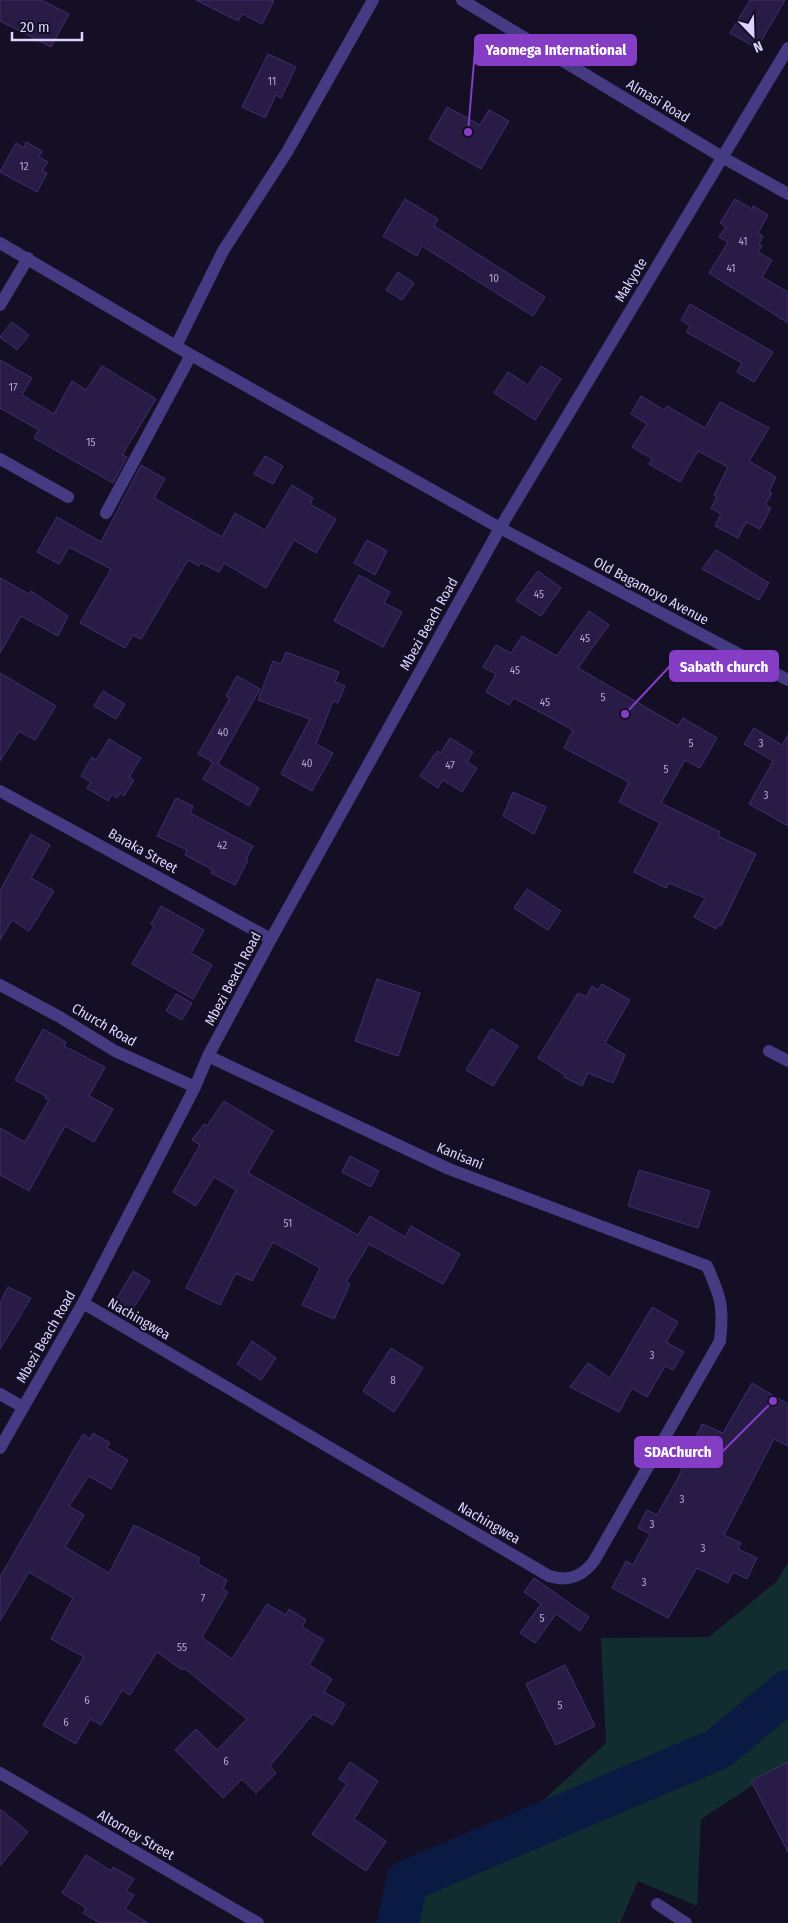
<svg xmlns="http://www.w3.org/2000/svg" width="788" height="1923" font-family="'Fira Sans Condensed',sans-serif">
  <rect width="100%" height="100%" fill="#150f25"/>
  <!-- green -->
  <path fill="#122d2f" d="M 788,1563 L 788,1775 L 761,1780 L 701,1819 L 697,1906 L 638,1881 L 620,1923 L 382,1923 L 395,1882 L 505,1835 L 606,1743 L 601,1638 L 709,1637 L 776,1582 Z"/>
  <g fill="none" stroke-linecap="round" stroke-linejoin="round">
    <!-- river -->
    <path stroke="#0b1a42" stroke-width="42" d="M 398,1923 L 407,1881 L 718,1749 L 788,1691"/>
  </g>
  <!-- building -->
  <path fill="#281c46" stroke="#422e71" d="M 0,0 L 41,0 L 69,14 L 51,47 L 0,21 Z
    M 196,0 L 274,0 L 262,24 L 242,14 L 238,21 Z
    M 750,0 L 785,0 L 757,48 L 730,33 Z
    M 268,54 L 296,67 L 281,98 L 276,95 L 265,118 L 242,107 Z
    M 447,107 L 480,125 L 489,110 L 509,121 L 481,169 L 429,139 Z
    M 26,142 L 42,151 L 39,157 L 48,162 L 42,171 L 47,173 L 37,192 L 0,172 L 16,143 L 24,148 Z
    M 405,199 L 438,219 L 434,226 L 545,297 L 533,316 L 422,246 L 417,256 L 383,236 Z
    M 735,199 L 752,209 L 753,206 L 768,215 L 758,233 L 763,236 L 759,244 L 762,246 L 758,252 L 772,260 L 762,277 L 788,292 L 788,323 L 709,273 L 728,242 L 719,237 L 726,227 L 720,223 Z
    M 398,272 L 414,283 L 402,300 L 386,290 Z
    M 690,304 L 773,352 L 754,382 L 737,372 L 742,363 L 686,332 L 690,326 L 681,320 Z
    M 12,322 L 29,335 L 17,350 L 0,337 Z
    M 0,360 L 32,378 L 22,395 L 54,414 L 72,381 L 86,390 L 102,366 L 156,399 L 122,455 L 127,457 L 113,483 L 34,438 L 39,430 L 0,408 Z
    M 541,366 L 561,379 L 535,420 L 494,393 L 508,372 L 528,385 Z
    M 641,396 L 664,410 L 667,406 L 705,428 L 720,402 L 769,428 L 749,461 L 776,477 L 769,492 L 772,493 L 765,505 L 771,508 L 760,529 L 746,522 L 738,538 L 715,526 L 721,514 L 711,508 L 717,497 L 714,495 L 728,467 L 698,451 L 680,482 L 649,464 L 652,459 L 632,447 L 647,424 L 631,414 Z
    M 265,456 L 283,466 L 273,484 L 254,474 Z
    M 141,465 L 165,479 L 154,498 L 222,537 L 235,513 L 265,530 L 292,485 L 313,498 L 310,504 L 336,519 L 316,553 L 294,540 L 266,588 L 224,563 L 219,572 L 201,563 L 199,566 L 188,560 L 141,639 L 133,635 L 125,648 L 80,623 L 111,569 L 69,547 L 59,564 L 37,552 L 57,517 L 101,542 Z
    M 367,540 L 387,551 L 375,575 L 354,563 Z
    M 716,550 L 769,583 L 759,600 L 702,569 Z
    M 538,571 L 561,588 L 541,616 L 516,600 Z
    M 359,575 L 390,592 L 384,603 L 402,612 L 383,647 L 334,621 Z
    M 0,578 L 29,594 L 31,591 L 68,616 L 58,636 L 21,616 L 0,653 Z
    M 589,611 L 609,625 L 578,668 L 678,726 L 683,718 L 717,738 L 700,768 L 685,760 L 661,803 L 720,832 L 718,836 L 756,854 L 721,926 L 718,925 L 716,929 L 694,917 L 705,898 L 669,883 L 666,888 L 634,872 L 660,823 L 619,802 L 629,782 L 564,748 L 573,730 L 514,698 L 509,705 L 486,692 L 496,674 L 483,667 L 496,645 L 511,653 L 522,636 L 557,656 Z
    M 286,652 L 339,672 L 335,682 L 345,686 L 338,703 L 333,701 L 316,744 L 333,753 L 312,791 L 281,774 L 310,719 L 258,700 L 273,661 L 281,664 Z
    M 0,673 L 56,706 L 35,740 L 19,731 L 0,761 Z
    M 237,676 L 260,689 L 218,764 L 259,788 L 249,806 L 203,779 L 213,762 L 198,754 L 230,698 L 226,696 Z
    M 103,691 L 125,704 L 116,719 L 94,706 Z
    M 754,728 L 782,745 L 788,735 L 788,826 L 749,804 L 773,761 L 744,744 Z
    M 450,738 L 473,752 L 467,762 L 477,768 L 462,792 L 443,780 L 438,788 L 420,776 L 437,751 L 441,753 Z
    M 109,739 L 141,758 L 129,777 L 134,780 L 124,796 L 120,793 L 117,798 L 112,794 L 108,801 L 87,788 L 91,782 L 81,776 L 92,757 L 96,760 Z
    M 513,792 L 546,807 L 534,834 L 503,816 Z
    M 176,798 L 193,806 L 190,813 L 253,846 L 246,859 L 248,860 L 235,885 L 211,873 L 213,870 L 185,855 L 187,850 L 157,836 Z
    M 31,834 L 50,845 L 31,878 L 54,891 L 29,931 L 12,920 L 0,940 L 0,891 Z
    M 527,889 L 561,911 L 548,930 L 514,908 Z
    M 161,906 L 204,930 L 191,953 L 212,965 L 193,999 L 132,964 L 154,926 L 151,924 Z
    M 377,979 L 420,993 L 398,1056 L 355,1041 Z
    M 602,984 L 630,1000 L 605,1043 L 625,1055 L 613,1083 L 588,1073 L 582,1086 L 564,1077 L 565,1075 L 538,1058 L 578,993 L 586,997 L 592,986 L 598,990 Z
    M 176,994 L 192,1003 L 182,1020 L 166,1011 Z
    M 43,1029 L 66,1042 L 64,1046 L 105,1067 L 89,1096 L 113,1109 L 94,1142 L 65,1126 L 29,1191 L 0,1175 L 0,1128 L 25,1142 L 49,1100 L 45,1098 L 46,1096 L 15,1080 Z
    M 491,1029 L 518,1046 L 493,1086 L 466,1070 Z
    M 224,1101 L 273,1131 L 248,1173 L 358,1235 L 370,1216 L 405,1237 L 411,1226 L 460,1254 L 443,1284 L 369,1244 L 346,1282 L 350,1284 L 334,1319 L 302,1305 L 320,1268 L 273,1242 L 252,1281 L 236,1273 L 220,1305 L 186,1288 L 236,1190 L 214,1177 L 196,1206 L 173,1192 L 200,1145 L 192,1140 L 204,1124 L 207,1126 Z
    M 350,1156 L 379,1171 L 371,1187 L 342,1172 Z
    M 639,1170 L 710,1191 L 698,1228 L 628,1206 Z
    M 133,1271 L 150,1281 L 131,1312 L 115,1302 Z
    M 8,1287 L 31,1298 L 0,1349 L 0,1303 Z
    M 652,1307 L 678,1322 L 666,1342 L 684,1352 L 673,1370 L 665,1366 L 647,1397 L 632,1388 L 619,1412 L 570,1387 L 588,1363 L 610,1378 Z
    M 252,1341 L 276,1358 L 261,1380 L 237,1364 Z
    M 391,1348 L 423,1368 L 394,1412 L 363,1391 Z
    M 752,1383 L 788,1404 L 788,1446 L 774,1439 L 724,1535 L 741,1543 L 738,1549 L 757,1558 L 747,1579 L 733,1572 L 728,1583 L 697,1568 L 668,1618 L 612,1588 L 626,1561 L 633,1565 L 650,1534 L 638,1528 L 647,1510 L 657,1515 L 678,1478 L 702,1424 L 723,1433 Z
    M 93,1433 L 110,1443 L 107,1448 L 128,1460 L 111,1489 L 89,1476 L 69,1506 L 84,1515 L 65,1547 L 109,1573 L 134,1525 L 200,1558 L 198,1564 L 227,1580 L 223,1589 L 228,1592 L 202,1637 L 232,1659 L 267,1604 L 286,1615 L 289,1609 L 306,1620 L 302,1627 L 324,1640 L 309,1665 L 332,1679 L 324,1692 L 345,1704 L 333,1725 L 313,1714 L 270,1766 L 276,1773 L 256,1793 L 242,1779 L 223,1798 L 175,1750 L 196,1729 L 217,1750 L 247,1719 L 184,1668 L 182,1670 L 157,1652 L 130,1695 L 122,1690 L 101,1725 L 90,1719 L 76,1744 L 43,1725 L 84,1657 L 51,1639 L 73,1598 L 29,1572 L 0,1621 L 0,1577 L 83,1434 L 90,1439 Z
    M 534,1578 L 589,1617 L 580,1631 L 556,1614 L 535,1643 L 520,1633 L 541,1604 L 524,1592 Z
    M 565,1665 L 595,1726 L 556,1745 L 526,1684 Z
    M 350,1762 L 378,1781 L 354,1819 L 386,1841 L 366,1871 L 312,1834 L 347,1784 L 339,1779 Z
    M 788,1762 L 788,1852 L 751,1781 Z
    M 0,1809 L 28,1832 L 0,1866 Z
    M 86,1855 L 111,1871 L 113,1867 L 134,1879 L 126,1891 L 134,1895 L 125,1909 L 148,1923 L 100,1923 L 83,1913 L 86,1908 L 62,1893 Z"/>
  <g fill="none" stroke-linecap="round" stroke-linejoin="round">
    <!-- street -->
    <path stroke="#453b83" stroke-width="12" d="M 462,0 L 722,157 L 788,194
      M 0,243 L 191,355 L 500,528 L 788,680
      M 0,305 L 28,258
      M 176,346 L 223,251 L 287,152 L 373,0
      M 0,459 L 68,497
      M 106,513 L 191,355
      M 0,791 L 271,939
      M 0,985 L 58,1016 L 115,1051 L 195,1087
      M 769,1051 L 788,1061
      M 83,1303 L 549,1576 C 568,1582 582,1577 594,1561 L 720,1341 C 724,1307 721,1298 707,1266 L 449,1169 L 208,1056
      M 0,1394 L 23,1407
      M 0,1448 L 83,1303 L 195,1087 L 208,1056 L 271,939 L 500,528 L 788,48
      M 0,1773 L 258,1923
      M 657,1904 L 686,1923"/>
  </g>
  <g text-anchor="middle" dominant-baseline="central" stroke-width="4.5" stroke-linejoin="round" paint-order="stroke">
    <!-- number labels -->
    <g font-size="11" fill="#b0a6d0">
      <text x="272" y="81">11</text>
      <text x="24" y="166">12</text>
      <text x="743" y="241">41</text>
      <text x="731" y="268">41</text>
      <text x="494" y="278">10</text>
      <text x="13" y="387">17</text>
      <text x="91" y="442">15</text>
      <text x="539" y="594">45</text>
      <text x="585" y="638">45</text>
      <text x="515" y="670">45</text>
      <text x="603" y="697">5</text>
      <text x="545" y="702">45</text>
      <text x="223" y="732">40</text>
      <text x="691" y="743">5</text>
      <text x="761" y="743">3</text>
      <text x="307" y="763">40</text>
      <text x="450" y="765">47</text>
      <text x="666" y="769">5</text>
      <text x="766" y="795">3</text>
      <text x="222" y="845">42</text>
      <text x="288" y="1223">51</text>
      <text x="652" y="1355">3</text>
      <text x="393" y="1380">8</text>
      <text x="682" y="1499">3</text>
      <text x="652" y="1524">3</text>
      <text x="703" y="1548">3</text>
      <text x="644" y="1582">3</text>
      <text x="203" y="1598">7</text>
      <text x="542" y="1618">5</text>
      <text x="182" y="1647">55</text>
      <text x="87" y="1700">6</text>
      <text x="560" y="1705">5</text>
      <text x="66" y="1722">6</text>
      <text x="226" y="1761">6</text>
    </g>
    <!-- street labels -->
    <g font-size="14" fill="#ddd4fe" stroke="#150f25">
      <text transform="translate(658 101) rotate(31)">Almasi Road</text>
      <text transform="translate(631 280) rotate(-59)">Makyote</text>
      <text transform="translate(651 591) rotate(28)">Old Bagamoyo Avenue</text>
      <text transform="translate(429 624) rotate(-61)">Mbezi Beach Road</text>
      <text transform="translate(143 851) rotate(29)">Baraka Street</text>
      <text transform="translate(233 979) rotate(-62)">Mbezi Beach Road</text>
      <text transform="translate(104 1025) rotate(30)">Church Road</text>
      <text transform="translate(460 1156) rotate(22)">Kanisani</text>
      <text transform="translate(139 1319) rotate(30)">Nachingwea</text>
      <text transform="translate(46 1337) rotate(-60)">Mbezi Beach Road</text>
      <text transform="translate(489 1523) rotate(30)">Nachingwea</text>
      <text transform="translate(136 1835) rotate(30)">Altorney Street</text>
    </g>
  </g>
  <!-- callouts -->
  <path fill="none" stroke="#853dc5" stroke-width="2" d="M468 132L475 50M625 714L670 666M773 1401L722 1452"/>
  <g fill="#853dc5" stroke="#150f25" stroke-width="2">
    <circle cx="468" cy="132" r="5"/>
    <circle cx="625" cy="714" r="5"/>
    <circle cx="773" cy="1401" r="5"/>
  </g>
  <g fill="#853dc5" stroke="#853dc5" stroke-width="2">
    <rect x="475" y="35" width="161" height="30" rx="5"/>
    <rect x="670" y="651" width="108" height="30" rx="5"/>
    <rect x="635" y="1437" width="87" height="30" rx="5"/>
  </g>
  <g font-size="15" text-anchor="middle" font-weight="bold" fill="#fff">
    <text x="556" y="55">Yaomega International</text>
    <text x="724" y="672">Sabath church</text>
    <text x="678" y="1457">SDAChurch</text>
  </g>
  <!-- north arrow -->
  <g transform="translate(753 35) rotate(157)" stroke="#150f25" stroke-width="4" paint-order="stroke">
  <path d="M0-4L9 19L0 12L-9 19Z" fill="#ddd4fe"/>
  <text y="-8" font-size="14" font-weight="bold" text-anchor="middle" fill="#ddd4fe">N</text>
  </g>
  <!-- scale -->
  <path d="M12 32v8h70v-8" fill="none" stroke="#ddd4fe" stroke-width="2.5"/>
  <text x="20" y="32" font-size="15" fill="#ddd4fe" stroke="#150f25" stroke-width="4" paint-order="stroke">20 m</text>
</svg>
